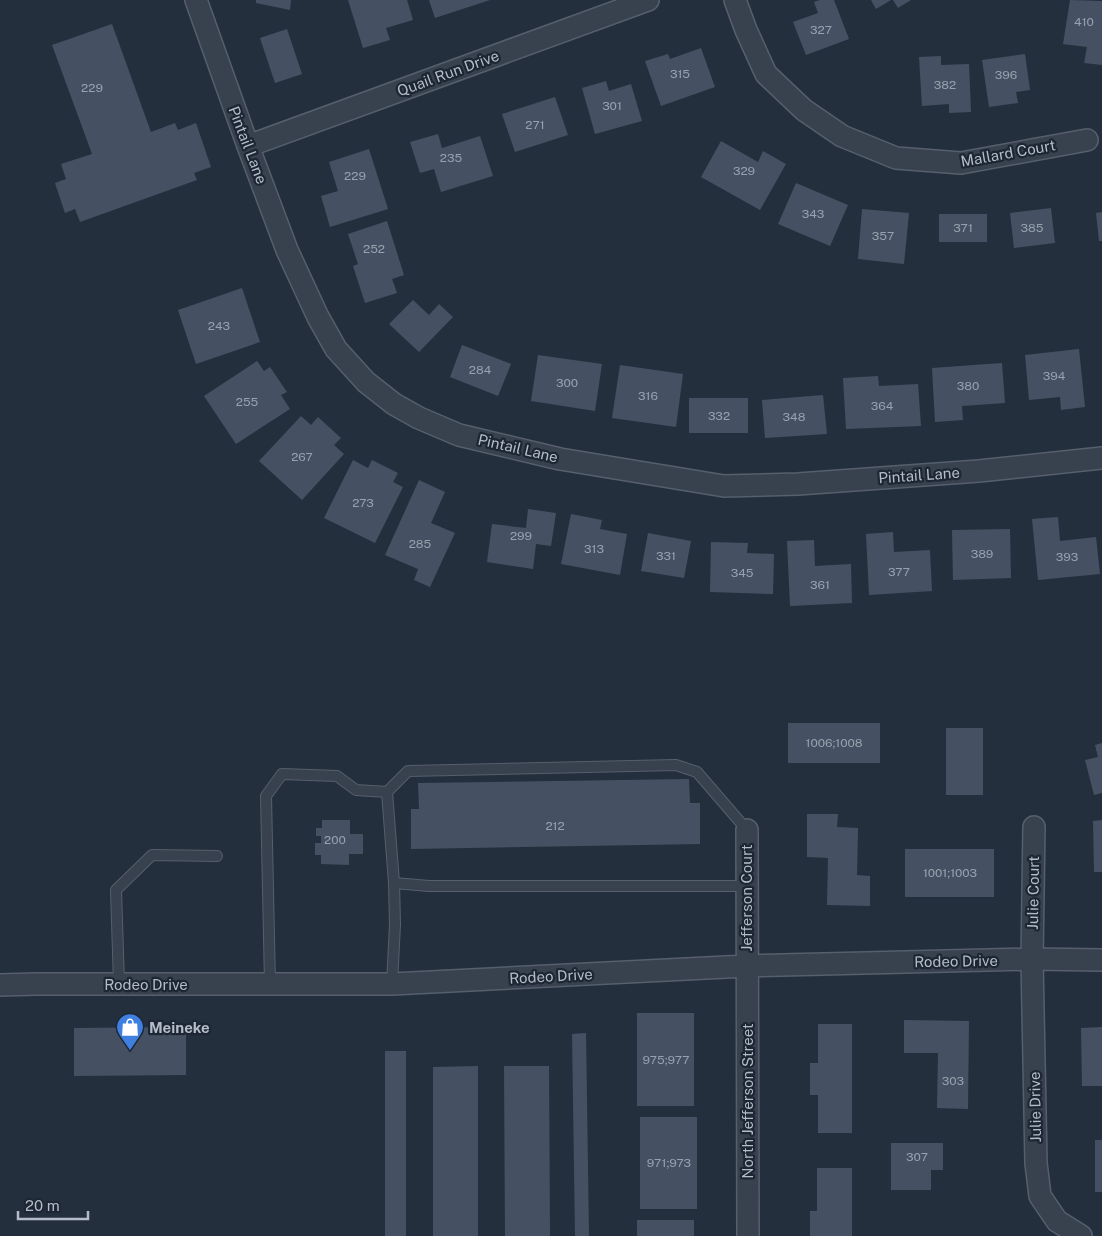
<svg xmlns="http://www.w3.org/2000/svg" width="1102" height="1236" font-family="'Public Sans',sans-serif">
  <rect width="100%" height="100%" fill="#242f3e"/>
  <!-- building -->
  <path fill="#455162" d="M 256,0 L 291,0 L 290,10 L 256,3 Z
    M 348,0 L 407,0 L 413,20 L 386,28 L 390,40 L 363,48 Z
    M 429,0 L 490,0 L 435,18 Z
    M 820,0 L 834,0 L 849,39 L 806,55 L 793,22 L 818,13 L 814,2 Z
    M 871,0 L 891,0 L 876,9 Z
    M 893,0 L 911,0 L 898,8 Z
    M 1070,0 L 1102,1 L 1102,65 L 1084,63 L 1087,47 L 1063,44 Z
    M 112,24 L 151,132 L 175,123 L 178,130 L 196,123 L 211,167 L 194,173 L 197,180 L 80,222 L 75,209 L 65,213 L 55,183 L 66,179 L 61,164 L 92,154 L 52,45 Z
    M 287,29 L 302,74 L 275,83 L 260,38 Z
    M 701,48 L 715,87 L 661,106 L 645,61 L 668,54 L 670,59 Z
    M 1025,54 L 1030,90 L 1016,92 L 1018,103 L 989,107 L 982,60 Z
    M 941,56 L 941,65 L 969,64 L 971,112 L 949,113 L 949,104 L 922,106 L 919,57 Z
    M 606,81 L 609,91 L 631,84 L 642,121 L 595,134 L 582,88 Z
    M 555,97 L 568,135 L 515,152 L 502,114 Z
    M 438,134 L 442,148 L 480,136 L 493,176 L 441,192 L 434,169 L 420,173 L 410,142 Z
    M 721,141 L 758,162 L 763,151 L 786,164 L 760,210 L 701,177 Z
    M 369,149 L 388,209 L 330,227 L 321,196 L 338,191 L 329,162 Z
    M 796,183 L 848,205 L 830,246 L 778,224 Z
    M 1051,208 L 1055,243 L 1014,248 L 1010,213 Z
    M 862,209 L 909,213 L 904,264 L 858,259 Z
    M 1102,212 L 1102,241 L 1099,241 L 1096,213 Z
    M 939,214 L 987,214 L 987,242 L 939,242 Z
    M 387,221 L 404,275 L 392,279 L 397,293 L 365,303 L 353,266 L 358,264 L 348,234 Z
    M 242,288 L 260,342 L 196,364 L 178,310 Z
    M 413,300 L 429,315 L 439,304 L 453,317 L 419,352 L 389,324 Z
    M 462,345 L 511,364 L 498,396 L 450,377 Z
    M 1079,349 L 1085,407 L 1061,410 L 1060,397 L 1029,400 L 1025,355 Z
    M 538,355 L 602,364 L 595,411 L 531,401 Z
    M 257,361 L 264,371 L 270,367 L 287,392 L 281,395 L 290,409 L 236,444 L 204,396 Z
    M 1002,363 L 1005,403 L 962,406 L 963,420 L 935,422 L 932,368 Z
    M 620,365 L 683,374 L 676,427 L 612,418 Z
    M 878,376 L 879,386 L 918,384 L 921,426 L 846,429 L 843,378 Z
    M 823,395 L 827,434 L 765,438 L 762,400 Z
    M 689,398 L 748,398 L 748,433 L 689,433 Z
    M 301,416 L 311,425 L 318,417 L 341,438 L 334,445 L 344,454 L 302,500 L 259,461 Z
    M 353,460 L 368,468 L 372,460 L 398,473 L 393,482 L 403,487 L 375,543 L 324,518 Z
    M 419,480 L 445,492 L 431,523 L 455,533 L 430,587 L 414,580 L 418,569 L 385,555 Z
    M 528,509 L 556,513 L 551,546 L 536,544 L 533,569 L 487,562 L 492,524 L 526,528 Z
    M 571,514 L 602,520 L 600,529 L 627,534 L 620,575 L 561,564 Z
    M 1058,517 L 1060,541 L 1096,537 L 1100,574 L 1038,580 L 1032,519 Z
    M 1010,529 L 1011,578 L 953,580 L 952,530 Z
    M 893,532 L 894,552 L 930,550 L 932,591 L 869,595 L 866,534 Z
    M 648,533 L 691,541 L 684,578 L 641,571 Z
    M 814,540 L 815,566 L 851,564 L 852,603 L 790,606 L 787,541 Z
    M 711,542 L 748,543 L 747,553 L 774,554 L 773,594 L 710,592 Z
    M 788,723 L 880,723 L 880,763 L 788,763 Z
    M 946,728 L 983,728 L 983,795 L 946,795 Z
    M 1102,743 L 1102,793 L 1094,795 L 1085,760 L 1098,757 L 1095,745 Z
    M 689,779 L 690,803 L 700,803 L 700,844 L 411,849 L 411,809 L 419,809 L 418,783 Z
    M 807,814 L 838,814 L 837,827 L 858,828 L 857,875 L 870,876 L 870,906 L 827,905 L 828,858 L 807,857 Z
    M 322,820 L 350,820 L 350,834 L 363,834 L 363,854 L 349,854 L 349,865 L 321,864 L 321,855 L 315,855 L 315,843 L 321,843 L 321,836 L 316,836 L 316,828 L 322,828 Z
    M 1102,820 L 1102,872 L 1094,872 L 1093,821 Z
    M 905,849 L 994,849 L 994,897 L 905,897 Z
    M 637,1013 L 694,1013 L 694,1106 L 637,1106 Z
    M 904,1020 L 969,1021 L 968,1109 L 937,1108 L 938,1053 L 904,1053 Z
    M 818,1024 L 852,1024 L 852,1133 L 818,1133 L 818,1095 L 810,1095 L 810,1063 L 818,1063 Z
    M 186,1027 L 186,1075 L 74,1076 L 74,1028 Z
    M 1102,1027 L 1102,1086 L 1082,1086 L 1081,1028 Z
    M 586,1033 L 589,1236 L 575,1236 L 572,1034 Z
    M 385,1051 L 406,1051 L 406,1236 L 385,1236 Z
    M 478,1066 L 478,1236 L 433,1236 L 433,1067 Z
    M 504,1066 L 549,1066 L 550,1236 L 505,1236 Z
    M 640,1117 L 697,1117 L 697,1209 L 640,1209 Z
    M 1095,1140 L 1102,1140 L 1102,1192 L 1095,1192 Z
    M 891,1143 L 943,1143 L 943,1170 L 931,1170 L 931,1190 L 891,1190 Z
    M 817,1168 L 852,1168 L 852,1236 L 810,1236 L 810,1211 L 817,1211 Z
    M 637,1220 L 694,1220 L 694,1236 L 637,1236 Z"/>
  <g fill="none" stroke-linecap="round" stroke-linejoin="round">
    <!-- service casing -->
    <g stroke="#565f6c" stroke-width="12">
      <path id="service" d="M 387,792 L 394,883
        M 119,984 L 116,890 L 152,855 L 217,856
        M 270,984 L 266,796 L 282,774 L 337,776 L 356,790 L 387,792 L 408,771 L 676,765 L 697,772 L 747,830
        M 392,984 L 395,924 L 394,883 L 429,886 L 747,886"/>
    </g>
    <!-- minor casing -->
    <g stroke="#565f6c" stroke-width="24">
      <path id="minor" d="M 196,0 L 248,146 L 287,250 L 318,317 L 336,349 L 366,382 L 394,404 L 419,418 L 459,435 L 560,459 L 724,486 L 798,484 L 979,471 L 1102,458
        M 735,0 L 746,30 L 766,74 L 804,110 L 842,136 L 896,158 L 961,163 L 1087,140
        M 248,146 L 648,0
        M 1034,827 L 1032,959 L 1036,1163 L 1040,1196 L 1057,1221 L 1081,1236
        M 747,830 L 748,1236
        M 0,985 L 36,984 L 392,984 L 746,966 L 1032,959 L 1102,960"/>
    </g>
    <!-- service -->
    <use href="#service" stroke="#38414e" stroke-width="10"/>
    <!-- minor -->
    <use href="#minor" stroke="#38414e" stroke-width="21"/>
  </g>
  <!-- icons -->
  <defs>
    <g id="shop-pin" transform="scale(1.4375)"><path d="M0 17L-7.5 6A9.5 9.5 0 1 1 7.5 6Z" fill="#3f7fe0" stroke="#1d2633"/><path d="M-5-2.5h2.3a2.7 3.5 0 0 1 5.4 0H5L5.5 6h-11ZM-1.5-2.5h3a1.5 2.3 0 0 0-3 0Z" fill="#fff"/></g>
  </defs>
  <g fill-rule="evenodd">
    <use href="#shop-pin" x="130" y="1027"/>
  </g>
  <g text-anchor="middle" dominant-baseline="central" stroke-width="4.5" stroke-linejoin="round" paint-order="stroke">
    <!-- number labels -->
    <g font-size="12" fill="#98a1af">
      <text x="1084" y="22">410</text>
      <text x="821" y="30">327</text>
      <text x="680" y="74">315</text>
      <text x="1006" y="75">396</text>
      <text x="945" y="85">382</text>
      <text x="92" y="88">229</text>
      <text x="612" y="106">301</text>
      <text x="535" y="125">271</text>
      <text x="451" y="158">235</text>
      <text x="744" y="171">329</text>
      <text x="355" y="176">229</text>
      <text x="813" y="214">343</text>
      <text x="963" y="228">371</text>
      <text x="1032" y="228">385</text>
      <text x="883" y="236">357</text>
      <text x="374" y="249">252</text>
      <text x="219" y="326">243</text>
      <text x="480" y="370">284</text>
      <text x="1054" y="376">394</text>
      <text x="567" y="383">300</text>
      <text x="968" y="386">380</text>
      <text x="648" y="396">316</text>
      <text x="247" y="402">255</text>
      <text x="882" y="406">364</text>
      <text x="719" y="416">332</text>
      <text x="794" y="417">348</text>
      <text x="302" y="457">267</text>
      <text x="363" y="503">273</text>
      <text x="521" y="536">299</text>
      <text x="420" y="544">285</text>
      <text x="594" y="549">313</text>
      <text x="982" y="554">389</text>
      <text x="666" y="556">331</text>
      <text x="1067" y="557">393</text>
      <text x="899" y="572">377</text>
      <text x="742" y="573">345</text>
      <text x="820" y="585">361</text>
      <text x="834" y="743">1006;1008</text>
      <text x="555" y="826">212</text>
      <text x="335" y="840">200</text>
      <text x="950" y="873">1001;1003</text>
      <text x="666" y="1060">975;977</text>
      <text x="953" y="1081">303</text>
      <text x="917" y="1157">307</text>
      <text x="669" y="1163">971;973</text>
    </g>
    <!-- street labels -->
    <g font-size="15" fill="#b4bcc9" stroke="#1d2633">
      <text transform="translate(448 73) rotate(-20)">Quail Run Drive</text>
      <text transform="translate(248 145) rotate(69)">Pintail Lane</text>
      <text transform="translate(1008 153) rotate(-10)">Mallard Court</text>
      <text transform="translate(518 448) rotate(13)">Pintail Lane</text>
      <text transform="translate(919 475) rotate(-4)">Pintail Lane</text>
      <text transform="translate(1033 893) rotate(-89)">Julie Court</text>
      <text transform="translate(746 898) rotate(-90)">Jefferson Court</text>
      <text transform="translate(956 961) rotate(-1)">Rodeo Drive</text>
      <text transform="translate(551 976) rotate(-3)">Rodeo Drive</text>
      <text x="146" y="984">Rodeo Drive</text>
      <text transform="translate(747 1101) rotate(-90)">North Jefferson Street</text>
      <text transform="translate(1035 1107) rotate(-91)">Julie Drive</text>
    </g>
    <!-- poi labels -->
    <g font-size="15" font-weight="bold" fill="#b4bcc9" stroke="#1d2633" text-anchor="start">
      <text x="149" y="1027">Meineke</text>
    </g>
  </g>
  <!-- scale -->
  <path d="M18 1211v8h70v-8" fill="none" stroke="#b4bcc9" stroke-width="2.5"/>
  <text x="25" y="1211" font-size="15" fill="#b4bcc9" stroke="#1d2633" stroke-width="4" paint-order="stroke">20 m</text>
</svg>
